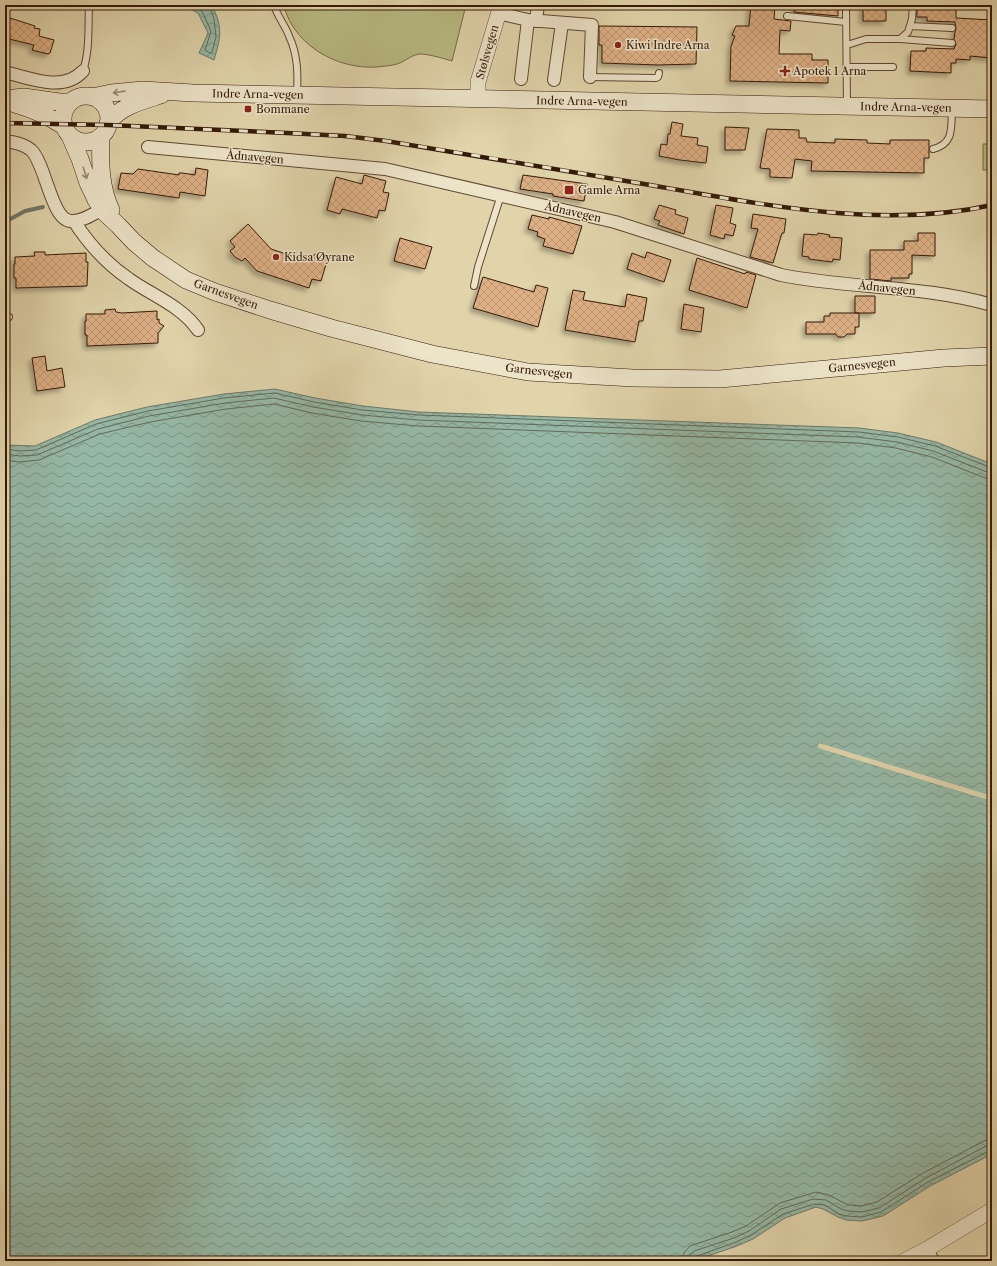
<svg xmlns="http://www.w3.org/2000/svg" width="997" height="1266" font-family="'Libre Caslon Text',serif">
  <defs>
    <pattern id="water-waves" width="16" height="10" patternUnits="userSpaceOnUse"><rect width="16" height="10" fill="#95b8a6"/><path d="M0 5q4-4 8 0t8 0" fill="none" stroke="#7a9585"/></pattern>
    <pattern id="building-cross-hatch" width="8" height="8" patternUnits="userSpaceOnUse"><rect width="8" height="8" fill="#ddb085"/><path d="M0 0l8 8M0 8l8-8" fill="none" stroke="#be9772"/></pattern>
    <filter id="shadow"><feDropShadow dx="-3.5" dy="3.5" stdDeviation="2" flood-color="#0004"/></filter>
  </defs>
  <rect width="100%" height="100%" fill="#e1d4ab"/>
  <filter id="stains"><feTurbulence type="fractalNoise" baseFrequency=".005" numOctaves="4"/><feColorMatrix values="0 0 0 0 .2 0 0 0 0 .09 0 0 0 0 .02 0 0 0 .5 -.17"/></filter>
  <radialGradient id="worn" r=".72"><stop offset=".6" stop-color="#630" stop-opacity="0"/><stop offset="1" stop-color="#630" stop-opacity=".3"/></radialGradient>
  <!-- green -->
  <path fill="#b9bb84" stroke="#776a46" d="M 283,5 L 466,5 L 452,61 C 442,58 432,55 422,54 C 414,53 404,62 397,64 C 393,65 389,66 385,66 C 350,72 310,55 292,25 C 288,19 286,12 283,5 Z
    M 983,144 L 992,144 L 992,170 L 983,170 Z"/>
  <!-- water -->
  <path fill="url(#water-waves)" stroke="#6f7967" d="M 183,5 L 212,5 C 223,29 221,36 214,60 L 199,53 L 208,33 L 198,13 Z
    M 275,389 L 315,398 L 363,406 L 419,412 L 859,428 L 898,433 L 936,442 L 992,464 L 992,1154 L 930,1186 L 883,1216 L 862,1221 L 846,1220 L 838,1217 L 823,1209 L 816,1207 L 785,1218 L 753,1239 L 737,1246 L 693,1261 L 5,1261 L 5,445 L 35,446 L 95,420 L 147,407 L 224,394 Z"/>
  <!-- pier -->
  <path fill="#e1d4ab" d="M 819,743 L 992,796 L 992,801 L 818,748 Z"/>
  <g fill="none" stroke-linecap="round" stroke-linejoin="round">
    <!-- shore -->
    <path stroke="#656958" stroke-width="1" d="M 191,5 L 202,11 L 211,31 L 205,50 L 210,53 L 212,52 L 216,37 L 214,19 L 209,5
      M 5,449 L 20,451 L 36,450 L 96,424 L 148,411 L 224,398 L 275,393 L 314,402 L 362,410 L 419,415 L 859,432 L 898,437 L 935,446 L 992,468
      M 5,454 L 20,456 L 37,455 L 98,429 L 149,416 L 225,403 L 274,398 L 313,407 L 362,415 L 418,420 L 858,437 L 897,442 L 933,451 L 987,472 L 992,473
      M 5,460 L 19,462 L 39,460 L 100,434 L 150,422 L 226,409 L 274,404 L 312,413 L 361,421 L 418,426 L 858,443 L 896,448 L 932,457 L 985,478 L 992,479
      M 683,1261 L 684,1253 L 690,1246 L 732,1232 L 746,1226 L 780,1203 L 816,1192 L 829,1195 L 844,1203 L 849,1205 L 861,1206 L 877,1202 L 923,1173 L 984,1141 L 992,1139
      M 689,1261 L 690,1255 L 694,1251 L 734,1238 L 749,1231 L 781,1209 L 813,1199 L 826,1200 L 841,1209 L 848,1211 L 862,1212 L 879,1208 L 926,1178 L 986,1146 L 992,1145
      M 694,1261 L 694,1258 L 697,1256 L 736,1242 L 751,1235 L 783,1214 L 814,1204 L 825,1205 L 839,1214 L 847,1216 L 862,1217 L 881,1212 L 928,1182 L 989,1151 L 992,1150"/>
    <!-- stream -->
    <path stroke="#6f7967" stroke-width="4" d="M 5,222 L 25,211 L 43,207"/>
  </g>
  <!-- building -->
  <path fill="url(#building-cross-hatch)" stroke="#351a09" filter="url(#shadow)" d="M 751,5 L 775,5 L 774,19 L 791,21 L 790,31 L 780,30 L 779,54 L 812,54 L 812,60 L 828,60 L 828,83 L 730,81 L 731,46 L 735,36 L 732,35 L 736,26 L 749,26 Z
    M 795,5 L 838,5 L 838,16 L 794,12 Z
    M 863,5 L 886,5 L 886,21 L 863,21 Z
    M 917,5 L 956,5 L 956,18 L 992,20 L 992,58 L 970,56 L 970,60 L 956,59 L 956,63 L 951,63 L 951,73 L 910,71 L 911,51 L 926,51 L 926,48 L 954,49 L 956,44 L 954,39 L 955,32 L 956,29 L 955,22 L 927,21 L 927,17 L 917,17 Z
    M 10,18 L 35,26 L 34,28 L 40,29 L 39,36 L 54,40 L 50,53 L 48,54 L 32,50 L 34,45 L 5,38 Z
    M 599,26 L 697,27 L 696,64 L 658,65 L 602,63 L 602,45 L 599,45 Z
    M 672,122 L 683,124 L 681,136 L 698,138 L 697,145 L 708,147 L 706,163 L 680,160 L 659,156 L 661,144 L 667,145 L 668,134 L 670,134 Z
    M 725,127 L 749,128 L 745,150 L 725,150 Z
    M 767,129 L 799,130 L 799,138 L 806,138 L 807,142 L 835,143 L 835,139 L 867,140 L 867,143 L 890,144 L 890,140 L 929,140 L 929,158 L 924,158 L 924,173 L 811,171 L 812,161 L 795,159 L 792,178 L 770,177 L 770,169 L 760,168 Z
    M 196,168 L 208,170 L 205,196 L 180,192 L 179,198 L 118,189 L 121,173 L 133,174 L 138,169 L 179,175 L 179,173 L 182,173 L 195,175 Z
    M 364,175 L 386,181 L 383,192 L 389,193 L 385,211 L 379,210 L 377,218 L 342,209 L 340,214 L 327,210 L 336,177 L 362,184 Z
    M 523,175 L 587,184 L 584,201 L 553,196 L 553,194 L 520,189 Z
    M 659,205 L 676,210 L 675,214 L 688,218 L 684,234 L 658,225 L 660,221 L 654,219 Z
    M 716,205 L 733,208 L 730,223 L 736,225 L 733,236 L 725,234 L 724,239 L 710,235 Z
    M 753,214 L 786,219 L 784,233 L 782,233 L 773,263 L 750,257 L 758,229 L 751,228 Z
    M 532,215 L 549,219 L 549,217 L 582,226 L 573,254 L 543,246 L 545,239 L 537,236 L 538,232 L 528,229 Z
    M 248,224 L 271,249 L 304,260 L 322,251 L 327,261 L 321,281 L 312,279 L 309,288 L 257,271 L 245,258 L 242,261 L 235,257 L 230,251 L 235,247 L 230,241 Z
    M 818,233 L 830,235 L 829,237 L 842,238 L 840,260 L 833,259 L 832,262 L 809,259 L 809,257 L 802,256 L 804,234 L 817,235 Z
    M 918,233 L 935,233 L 935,256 L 912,255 L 912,274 L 909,274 L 909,278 L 891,278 L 891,281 L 870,279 L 870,250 L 904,250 L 904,241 L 918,241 Z
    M 400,238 L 432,247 L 425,269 L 394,261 Z
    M 34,252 L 45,252 L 45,255 L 86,253 L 86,262 L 88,262 L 87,286 L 16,288 L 16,278 L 14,278 L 14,264 L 15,264 L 15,257 L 35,256 Z
    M 647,252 L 671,260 L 664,282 L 627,269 L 632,253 L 645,258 Z
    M 697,258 L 745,274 L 746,272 L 756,275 L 747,308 L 689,290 Z
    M 483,277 L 534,292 L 536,285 L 548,288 L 538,327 L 473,308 Z
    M 573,290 L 585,292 L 583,300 L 625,307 L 627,294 L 647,298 L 643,321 L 639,321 L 635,342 L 565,330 Z
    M 855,296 L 875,296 L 875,313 L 855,313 Z
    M 684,304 L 704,308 L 701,332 L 681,329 Z
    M 115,309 L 116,312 L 122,313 L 157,311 L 157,320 L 159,319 L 159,323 L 164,326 L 158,333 L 158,343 L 87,346 L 87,335 L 85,335 L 85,321 L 86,321 L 86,314 L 105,314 L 105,310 Z
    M 830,313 L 859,313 L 859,327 L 855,327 L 855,334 L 847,334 L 844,337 L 838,337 L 836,334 L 806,334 L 806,322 L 824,322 L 824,316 L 830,316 Z
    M 45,356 L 47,371 L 62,368 L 65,387 L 37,391 L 32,358 Z"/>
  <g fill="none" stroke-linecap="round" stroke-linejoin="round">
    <!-- service casing -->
    <g stroke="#604832" stroke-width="8">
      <path id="service" d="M 274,5 C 277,16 285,25 289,36 C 298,55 298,74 297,95
        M 846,8 L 847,105
        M 787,16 L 846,22
        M 910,26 L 952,28
        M 900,39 L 952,43
        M 847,45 L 866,39 L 900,39 L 908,32 L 912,19 L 913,5
        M 847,67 L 893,67
        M 83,71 C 90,50 88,27 89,5
        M 590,77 L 656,78 L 658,77 L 659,73
        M 933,149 C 954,144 951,128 952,110
        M 474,286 L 478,267 L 501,195
        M 5,316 L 9,317"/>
    </g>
    <!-- minor casing -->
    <g stroke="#604832" stroke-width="14">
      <path id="minor" d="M 498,13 L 528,20 L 592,25 L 590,77
        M 536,21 L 538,5
        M 5,72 C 29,78 63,93 83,71
        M 521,79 L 528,20
        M 554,80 L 562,23
        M 5,142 C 13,141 25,145 31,150 C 46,164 51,220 71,221 C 84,222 97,211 108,206
        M 148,147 L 385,169 L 615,222 L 781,275 C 851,289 923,285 992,305
        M 74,221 C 88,243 107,264 129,279 C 151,295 182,306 198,330
        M 927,1249 L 933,1261"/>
    </g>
    <!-- tertiary casing -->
    <g stroke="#604832" stroke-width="16">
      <path id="tertiary" d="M 478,99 L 478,82 L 501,5
        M 904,1261 L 927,1249 L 992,1210"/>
    </g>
    <!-- secondary casing -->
    <g stroke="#351a09" stroke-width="18">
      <path id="secondary" d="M63 119a23 23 0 1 1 46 0a23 23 0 1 1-46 0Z
        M 92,97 L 111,93 L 143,90 L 193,93 L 992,109
        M 5,99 L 24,97 L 59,102 L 71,102
        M 15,104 C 33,109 48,116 64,126
        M 108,123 C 120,106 142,101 161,95
        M 70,136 L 80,159 L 88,183 L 96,200 L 105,213 L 118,225 L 134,242 L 153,258 L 186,280 L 215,292 L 270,310 L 331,328 L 432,354 L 528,372 L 633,378 L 720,379 L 944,358 L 992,356
        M 101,136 C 100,161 100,187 111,210"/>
    </g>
    <!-- service -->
    <use href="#service" stroke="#ece3c8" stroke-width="6"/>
    <!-- minor -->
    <use href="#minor" stroke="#ece3c8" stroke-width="12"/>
    <!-- tertiary -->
    <use href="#tertiary" stroke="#ece3c8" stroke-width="15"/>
    <!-- secondary -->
    <use href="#secondary" stroke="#ece3c8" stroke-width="17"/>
    <!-- rail casing -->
    <g stroke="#351a09" stroke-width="4.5">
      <path id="rail" d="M 5,123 L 108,125 L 287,133 L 345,136 L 386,141 C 474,155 562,170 650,185 C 760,204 882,230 992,205"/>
    </g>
    <!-- rail -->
    <use href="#rail" stroke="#ece3c8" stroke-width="3" stroke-dasharray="9" stroke-linecap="butt"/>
  </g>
  <!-- one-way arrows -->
  <defs><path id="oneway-shaft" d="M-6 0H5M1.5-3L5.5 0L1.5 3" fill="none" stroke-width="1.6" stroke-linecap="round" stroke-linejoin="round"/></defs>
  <g stroke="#9a8972">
    <use href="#oneway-shaft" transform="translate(119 92) rotate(172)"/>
    <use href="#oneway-shaft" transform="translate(85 173) rotate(73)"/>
  </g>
  <!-- markers -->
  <g fill="#8f2418" stroke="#ece3c8" stroke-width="1.5">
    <circle cx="618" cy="45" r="4"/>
    <path d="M783 65h4v4h4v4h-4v4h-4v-4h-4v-4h4z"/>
    <rect x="244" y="105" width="8" height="8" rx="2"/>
    <rect x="564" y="185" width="10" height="10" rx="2"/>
    <circle cx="276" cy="257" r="4"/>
  </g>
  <g text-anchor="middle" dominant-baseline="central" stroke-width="3" stroke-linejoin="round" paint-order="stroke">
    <!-- poi labels -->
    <g font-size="11" fill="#351a09" stroke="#ece3c8" text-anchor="start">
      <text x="626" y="45">Kiwi Indre Arna</text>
      <text x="793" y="71">Apotek 1 Arna</text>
      <text x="256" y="109">Bommane</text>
      <text x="578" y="190">Gamle Arna</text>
      <text x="284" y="257">Kidsa Øyrane</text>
    </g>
    <!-- street labels -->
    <g font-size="11" fill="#351a09" stroke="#ece3c8">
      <text transform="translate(487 52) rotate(-74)">Stølsvegen</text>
      <text transform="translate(258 94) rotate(1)">Indre Arna-vegen</text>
      <text transform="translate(582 101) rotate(1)">Indre Arna-vegen</text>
      <text transform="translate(906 107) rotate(1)">Indre Arna-vegen</text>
      <text transform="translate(255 157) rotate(5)">Ådnavegen</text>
      <text transform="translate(573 212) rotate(13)">Ådnavegen</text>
      <text transform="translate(887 288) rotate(6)">Ådnavegen</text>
      <text transform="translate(226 294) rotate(20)">Garnesvegen</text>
      <text transform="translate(862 365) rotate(-6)">Garnesvegen</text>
      <text transform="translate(539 371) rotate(6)">Garnesvegen</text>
    </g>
  </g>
  <!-- margin -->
  <rect width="997" height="1266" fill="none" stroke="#e1d4ab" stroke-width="20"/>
  <rect x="6" y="6" width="985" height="1254" fill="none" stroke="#351a09" stroke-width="2"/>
  <rect x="10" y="10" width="977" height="1246" fill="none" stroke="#351a09"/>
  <rect width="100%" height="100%" filter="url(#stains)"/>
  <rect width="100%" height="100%" fill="url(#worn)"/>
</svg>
